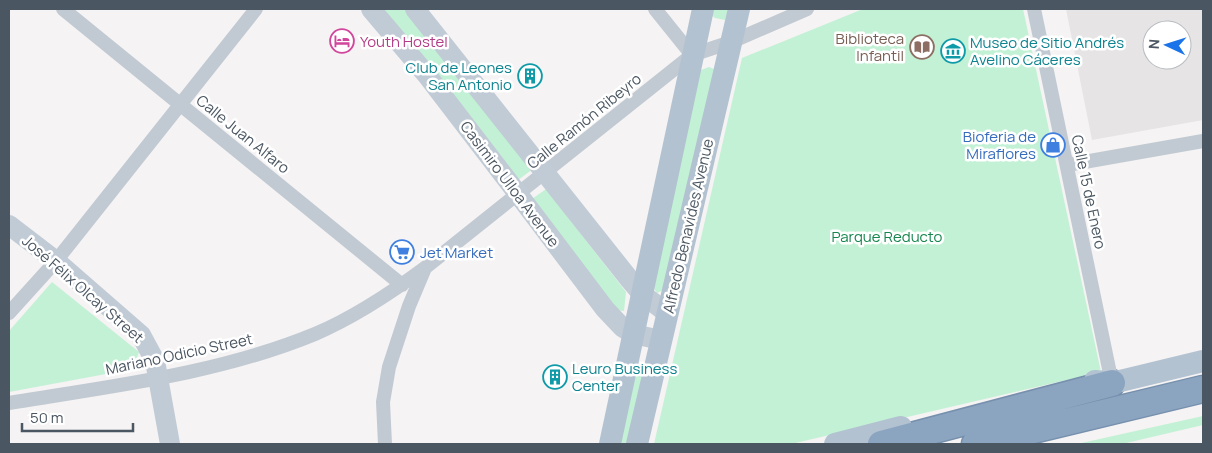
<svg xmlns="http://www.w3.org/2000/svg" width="1212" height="453" font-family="Manrope,sans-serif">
  <rect width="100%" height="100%" fill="#f5f3f3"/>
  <!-- education -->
  <path fill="#e6e4e5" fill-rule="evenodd" d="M 1066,9 L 1203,9 L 1203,120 L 1092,140 ZM 1152,30 L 1182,30 L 1182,60 L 1152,60 Z"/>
  <!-- green -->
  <path fill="#c3f1d5" d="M 382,9 L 407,9 L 533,169 L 518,180 Z
    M 710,9 L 729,9 L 725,20 L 715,18 L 709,13 Z
    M 863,9 L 1023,9 L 1101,372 L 791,444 L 654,444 L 742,58 Z
    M 709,67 L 716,70 L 667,288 L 657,293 L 650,283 L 696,72 Z
    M 546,189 L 626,292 L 624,311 L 614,310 L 532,199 Z
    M 52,282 L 139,352 L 133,369 L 9,392 L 9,331 Z
    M 635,367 L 646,367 L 629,444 L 617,444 Z
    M 1203,416 L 1203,425 L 1122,444 L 1077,444 Z"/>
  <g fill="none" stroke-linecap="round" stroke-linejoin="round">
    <!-- highway casing -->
    <g stroke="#7690ad" stroke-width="29">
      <path id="highway" d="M 881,444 L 1112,383
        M 975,444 L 1203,389"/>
    </g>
    <!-- street -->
    <path stroke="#c1cad2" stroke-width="14" d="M 63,9 L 402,285
      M 655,9 L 692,55
      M 1034,9 L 1112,383
      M 1067,165 L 1203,141
      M 9,313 L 56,261 L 256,9
      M 9,403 C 112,386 218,374 315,334 C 355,317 391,293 426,267 L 692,55 L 731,42 L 807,9
      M 385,444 L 383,402 L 389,367 L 409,306 L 425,268"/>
    <!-- secondary -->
    <path stroke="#c1cbd6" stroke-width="20" d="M 371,9 L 426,74 L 518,194 L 605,309 L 622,327 L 633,334 L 661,340
      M 415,9 L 630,280 L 642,294 L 667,313
      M 9,225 L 56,261 L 141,335 L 155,361 L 170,444"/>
    <!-- primary -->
    <path stroke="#b3c2d1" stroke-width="22" d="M 1095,381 L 1112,383 L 1203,361
      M 610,444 L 703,9
      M 637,444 L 739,9
      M 835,444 L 901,427"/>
    <!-- highway -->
    <use href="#highway" stroke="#8ba5c1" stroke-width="26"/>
  </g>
  <!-- icons -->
  <defs>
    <g id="hotel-ring" transform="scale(1.25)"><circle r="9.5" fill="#fff" stroke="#d1479c" stroke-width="1.5"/><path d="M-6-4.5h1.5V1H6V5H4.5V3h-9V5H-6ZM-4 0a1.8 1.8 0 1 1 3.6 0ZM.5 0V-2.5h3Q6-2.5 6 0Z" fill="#d1479c"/></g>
    <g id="library-ring" transform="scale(1.25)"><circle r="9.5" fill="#fff" stroke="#8d6e63" stroke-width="1.5"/><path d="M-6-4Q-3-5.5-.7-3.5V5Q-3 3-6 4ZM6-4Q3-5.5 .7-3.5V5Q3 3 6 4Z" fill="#8d6e63"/></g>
    <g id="museum-ring" transform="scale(1.25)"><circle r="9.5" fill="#fff" stroke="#0f9aa8" stroke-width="1.5"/><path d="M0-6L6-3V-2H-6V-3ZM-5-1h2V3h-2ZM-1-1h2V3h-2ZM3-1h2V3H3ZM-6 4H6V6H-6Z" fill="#0f9aa8"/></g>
    <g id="building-ring" transform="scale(1.25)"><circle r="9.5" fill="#fff" stroke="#0f9aa8" stroke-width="1.5"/><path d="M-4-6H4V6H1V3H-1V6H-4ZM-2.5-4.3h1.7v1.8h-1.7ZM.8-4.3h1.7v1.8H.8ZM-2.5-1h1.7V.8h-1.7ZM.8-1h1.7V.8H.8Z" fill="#0f9aa8"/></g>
    <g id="shop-ring" transform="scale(1.25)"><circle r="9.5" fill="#fff" stroke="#3f7fe0" stroke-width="1.5"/><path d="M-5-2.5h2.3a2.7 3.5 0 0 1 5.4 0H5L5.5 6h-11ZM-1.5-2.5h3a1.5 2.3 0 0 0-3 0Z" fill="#3f7fe0"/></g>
    <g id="supermarket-ring" transform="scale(1.25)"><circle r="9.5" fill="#fff" stroke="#3f7fe0" stroke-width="1.5"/><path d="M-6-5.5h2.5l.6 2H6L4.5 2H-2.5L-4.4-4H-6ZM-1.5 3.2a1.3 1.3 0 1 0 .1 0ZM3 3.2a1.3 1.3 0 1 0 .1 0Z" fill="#3f7fe0"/></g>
  </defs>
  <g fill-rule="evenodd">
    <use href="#hotel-ring" x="342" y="41"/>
    <use href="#library-ring" x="922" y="47"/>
    <use href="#museum-ring" x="953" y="51"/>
    <use href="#building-ring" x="530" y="76"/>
    <use href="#shop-ring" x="1053" y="145"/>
    <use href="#supermarket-ring" x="402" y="252"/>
    <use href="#building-ring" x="555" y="377"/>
  </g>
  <g text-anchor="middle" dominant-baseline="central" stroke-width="5" stroke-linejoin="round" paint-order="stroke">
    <!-- education labels -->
    <g font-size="15" fill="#785e54" stroke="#fff" text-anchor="end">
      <text x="904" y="38">Biblioteca<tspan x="904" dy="17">Infantil</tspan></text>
    </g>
    <!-- hotel labels -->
    <g font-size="15" fill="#b23c85" stroke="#fff" text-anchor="start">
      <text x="360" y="41">Youth Hostel</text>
    </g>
    <!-- culture labels -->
    <g font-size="15" fill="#0d838f" stroke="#fff" text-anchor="start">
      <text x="970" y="42">Museo de Sitio Andrés<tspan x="970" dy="17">Avelino Cáceres</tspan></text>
      <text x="512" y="67" text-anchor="end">Club de Leones<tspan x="512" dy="17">San Antonio</tspan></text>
      <text x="572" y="368">Leuro Business<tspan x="572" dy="17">Center</tspan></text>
    </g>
    <!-- street labels -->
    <g font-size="15" fill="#4a5661" stroke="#fff">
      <text transform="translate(584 121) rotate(-39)">Calle Ramón Ribeyro</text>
      <text transform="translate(243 134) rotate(39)">Calle Juan Alfaro</text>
      <text transform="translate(510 184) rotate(53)">Casimiro Ulloa Avenue</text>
      <text transform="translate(1089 192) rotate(78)">Calle 15 de Enero</text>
      <text transform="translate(688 226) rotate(-77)">Alfredo Benavides Avenue</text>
      <text transform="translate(83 289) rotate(41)">José Félix Olcay Street</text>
      <text transform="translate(179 354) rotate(-12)">Mariano Odicio Street</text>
    </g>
    <!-- shop labels -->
    <g font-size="15" fill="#366cbe" stroke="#fff" text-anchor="end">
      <text x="1036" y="136">Bioferia de<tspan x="1036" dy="17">Miraflores</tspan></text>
      <text x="420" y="252" text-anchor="start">Jet Market</text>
    </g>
    <!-- park labels -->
    <g font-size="15" fill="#17864f" stroke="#fff">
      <text x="887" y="236">Parque Reducto</text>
    </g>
  </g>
  <!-- border -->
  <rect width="1212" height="453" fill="none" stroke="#4a5661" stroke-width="20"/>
  <!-- north arrow -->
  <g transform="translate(1167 45) rotate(274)"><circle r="24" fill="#ffffff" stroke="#b7bbc0"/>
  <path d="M0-4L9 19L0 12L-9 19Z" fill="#1a73e8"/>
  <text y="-8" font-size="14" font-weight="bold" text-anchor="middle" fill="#4a5661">N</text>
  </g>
  <!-- scale -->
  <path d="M22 423v8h111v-8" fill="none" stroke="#4a5661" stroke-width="2.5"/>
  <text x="30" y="423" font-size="15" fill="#4a5661" stroke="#ffffff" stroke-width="4" paint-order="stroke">50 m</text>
</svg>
